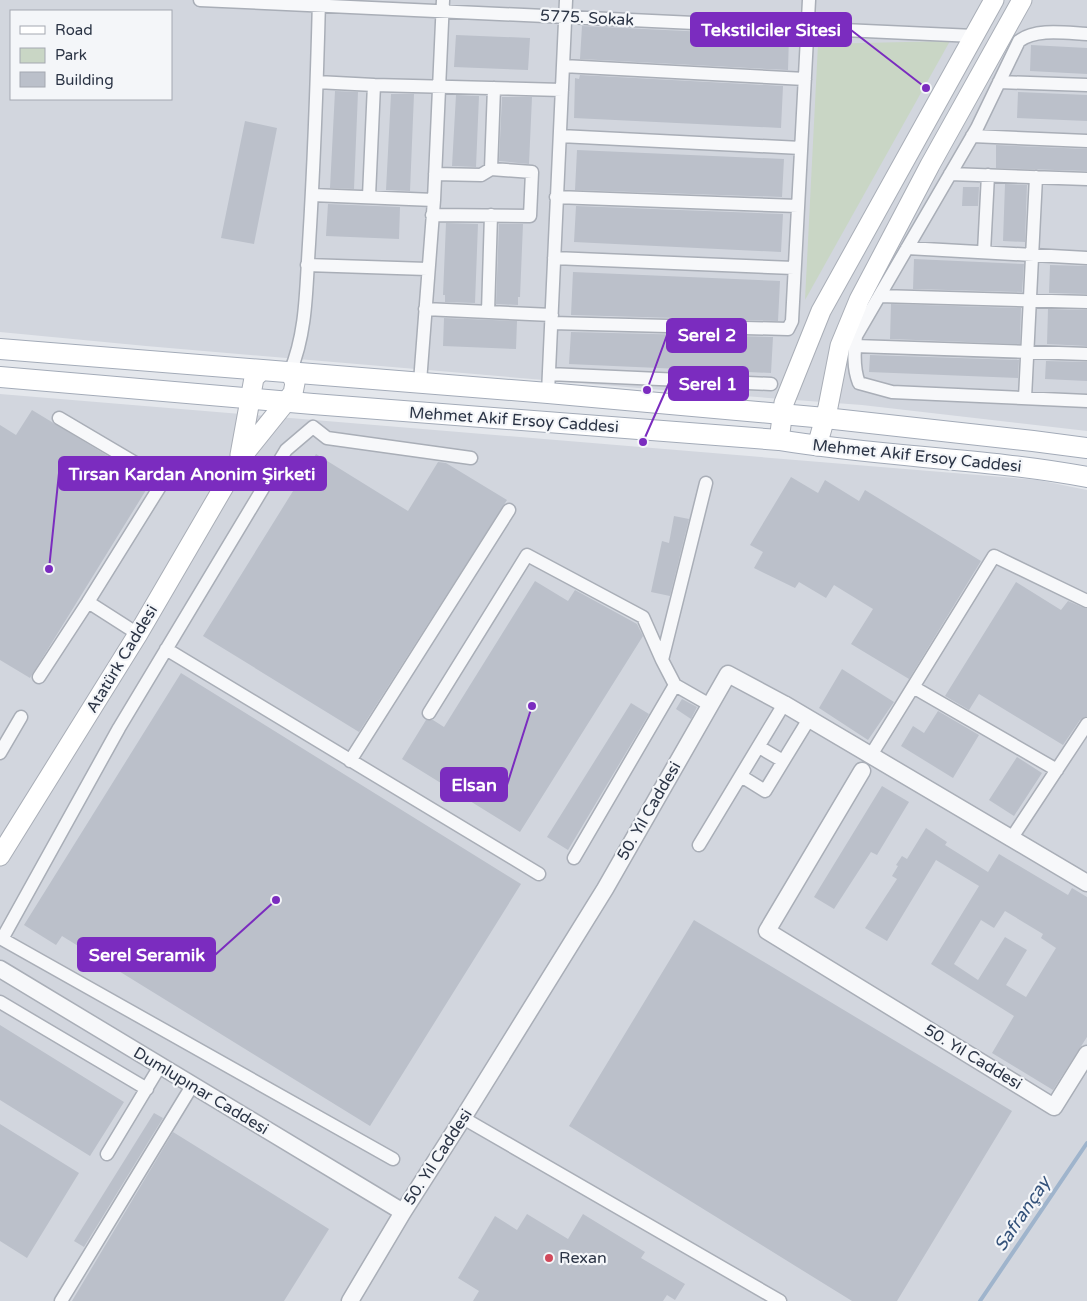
<svg xmlns="http://www.w3.org/2000/svg" width="1087" height="1301" font-family="'Varela Round',sans-serif">
  <rect width="100%" height="100%" fill="#e4e7ec"/>
  <!-- built -->
  <path fill="#d2d6de" fill-rule="evenodd" d="M 0,0 L 1087,0 L 1087,431 L 862,405 L 650,389 L 146,346 L 0,332 ZM 11,11 L 171,11 L 171,99 L 11,99 Z
    M 0,394 L 1038,480 L 1087,490 L 1087,1301 L 0,1301 Z"/>
  <!-- green -->
  <path fill="#c9d6c5" d="M 950,41 L 805,300 L 818,44 Z"/>
  <g fill="none" stroke-linecap="round" stroke-linejoin="round">
    <!-- stream -->
    <path stroke="#9fb4cc" stroke-width="4" d="M 980,1301 L 1087,1143"/>
  </g>
  <!-- building -->
  <path fill="#bbc0ca" fill-rule="evenodd" d="M 582,26 L 789,36 L 788,70 L 580,59 Z
    M 456,35 L 530,38 L 528,70 L 454,67 Z
    M 1031,45 L 1087,48 L 1087,74 L 1030,71 Z
    M 580,75 L 783,86 L 781,128 L 574,118 L 575,78 L 579,79 Z
    M 335,91 L 358,92 L 354,189 L 330,188 Z
    M 1018,92 L 1087,95 L 1087,121 L 1017,118 Z
    M 391,94 L 414,94 L 410,191 L 386,190 Z
    M 456,95 L 479,96 L 476,167 L 452,166 Z
    M 502,97 L 532,97 L 529,164 L 499,161 Z
    M 245,121 L 277,128 L 254,244 L 221,238 Z
    M 996,145 L 1087,149 L 1087,171 L 996,168 Z
    M 577,150 L 784,159 L 782,197 L 575,190 Z
    M 1005,184 L 1027,185 L 1025,242 L 1003,241 Z
    M 963,187 L 979,187 L 978,206 L 962,206 Z
    M 328,204 L 400,207 L 399,239 L 326,236 Z
    M 576,206 L 783,214 L 781,252 L 574,242 Z
    M 446,223 L 478,224 L 475,303 L 445,302 L 445,295 L 443,295 Z
    M 499,224 L 523,224 L 520,297 L 518,297 L 518,305 L 496,304 Z
    M 914,259 L 1024,264 L 1022,292 L 913,289 Z
    M 1050,265 L 1087,266 L 1087,294 L 1049,293 Z
    M 573,272 L 780,281 L 778,321 L 571,315 Z
    M 891,304 L 1021,308 L 1020,344 L 890,339 Z
    M 1048,309 L 1087,310 L 1087,346 L 1047,344 Z
    M 444,318 L 517,321 L 516,349 L 443,346 Z
    M 571,332 L 773,337 L 771,373 L 569,364 Z
    M 870,355 L 1019,360 L 1018,378 L 869,372 Z
    M 1046,361 L 1087,362 L 1087,381 L 1045,379 Z
    M 32,410 L 151,482 L 30,678 L 0,660 L 0,425 L 16,435 Z
    M 316,454 L 408,511 L 438,462 L 446,463 L 507,500 L 359,732 L 203,636 Z
    M 791,477 L 818,493 L 825,480 L 859,501 L 865,490 L 981,561 L 909,679 L 851,644 L 873,609 L 834,585 L 826,598 L 799,582 L 795,588 L 754,568 L 763,552 L 750,545 Z
    M 674,516 L 689,519 L 670,596 L 651,592 L 662,541 L 669,543 Z
    M 535,581 L 568,601 L 575,590 L 637,624 L 643,636 L 520,832 L 402,759 L 426,720 L 433,720 L 444,727 Z
    M 1016,582 L 1061,610 L 1068,601 L 1087,609 L 1087,716 L 1080,720 L 1063,745 L 979,694 L 969,710 L 945,696 Z
    M 842,669 L 894,702 L 868,740 L 819,708 Z
    M 181,673 L 521,884 L 370,1126 L 62,936 L 56,945 L 24,925 Z
    M 682,699 L 697,707 L 691,719 L 676,709 Z
    M 631,703 L 649,714 L 568,850 L 547,837 Z
    M 938,711 L 979,735 L 953,778 L 901,746 L 913,726 L 924,733 Z
    M 1017,757 L 1042,773 L 1014,816 L 989,800 Z
    M 882,786 L 909,802 L 877,855 L 871,852 L 834,909 L 814,897 Z
    M 926,828 L 947,842 L 945,845 L 988,872 L 999,854 L 1068,895 L 1072,888 L 1087,897 L 1087,1037 L 1053,1090 L 992,1053 L 1014,1016 L 931,964 L 979,886 L 936,860 L 887,941 L 865,928 L 897,879 L 892,876 L 898,866 L 896,865 L 902,856 L 907,859 ZM 1005,911 L 1043,934 L 1041,938 L 1056,948 L 1026,997 L 1006,985 L 1027,950 L 1005,937 L 978,980 L 954,964 L 981,920 L 994,928 Z
    M 694,920 L 1012,1111 L 897,1301 L 852,1301 L 569,1126 Z
    M 0,1025 L 124,1102 L 90,1156 L 0,1100 Z
    M 154,1113 L 163,1118 L 84,1247 L 74,1241 Z
    M 0,1124 L 79,1173 L 27,1258 L 0,1241 Z
    M 173,1132 L 329,1229 L 284,1301 L 72,1301 Z
    M 527,1214 L 568,1239 L 583,1214 L 645,1252 L 641,1258 L 685,1284 L 675,1300 L 667,1295 L 663,1301 L 473,1301 L 479,1291 L 458,1278 L 495,1216 L 517,1230 Z"/>
  <g fill="none" stroke-linecap="round" stroke-linejoin="round">
    <!-- minor casing -->
    <g stroke="#a9aeb7" stroke-width="15">
      <path id="minor" d="M 200,0 L 974,36
        M 1087,34 C 1066,33 1036,28 1019,41 L 977,128 L 856,336 C 854,352 853,368 859,383 L 892,392 L 1087,401
        M 563,66 L 805,79
        M 317,82 L 374,85
        M 999,82 L 1087,85
        M 560,136 L 801,148
        M 972,136 L 1087,141
        M 491,169 L 494,88
        M 950,174 L 1087,179
        M 312,195 L 434,200
        M 369,196 L 374,85 L 562,90
        M 556,197 L 798,206
        M 432,215 L 530,216 L 532,172 L 491,169 L 481,175 L 435,174
        M 907,248 L 1087,258
        M 984,252 L 988,175
        M 554,258 L 794,268
        M 307,265 L 427,269
        M 879,296 L 1087,302
        M 425,309 L 552,315
        M 488,312 L 491,215
        M 552,323 L 788,329 L 792,321 L 809,0
        M 855,346 L 1087,354
        M 290,372 C 307,332 306,287 309,244 C 314,163 317,81 319,0
        M 549,374 L 771,384
        M 420,382 L 434,200 L 443,0
        M 548,393 L 566,0
        M 1025,398 L 1036,177
        M 59,418 L 164,480 L 88,602
        M 166,649 L 539,874
        M 39,677 L 88,602 L 138,634
        M 675,685 L 710,705
        M 913,687 L 1057,770
        M 429,713 L 527,555 L 643,617 L 662,660
        M 759,747 L 783,761
        M 0,753 L 21,717
        M 871,755 L 994,556 L 1087,601
        M 350,761 L 509,510
        M 741,776 L 765,791 L 809,719
        M 1011,839 L 1087,724
        M 699,845 L 784,704
        M 574,858 L 675,685 L 662,660 L 706,483
        M 0,1002 L 147,1089
        M 463,1118 L 780,1301
        M 107,1154 L 160,1066
        M 393,1159 L 2,939 L 119,728 L 286,450 L 313,427 L 327,438 L 471,458
        M 61,1301 L 192,1086"/>
    </g>
    <!-- tertiary casing -->
    <g stroke="#a9aeb7" stroke-width="19">
      <path id="tertiary" d="M 862,771 L 767,931 L 1054,1107 L 1087,1054
        M 0,969 L 403,1212
        M 350,1301 L 403,1212 L 463,1118 L 605,889 L 728,674 L 784,704 L 1087,883"/>
    </g>
    <!-- secondary casing -->
    <g stroke="#a9aeb7" stroke-width="21">
      <path id="secondary" d="M 779,440 L 784,403 L 821,311 L 994,0
        M 817,446 L 828,407 L 840,346 L 859,300 L 930,165 L 1022,0
        M 240,455 L 254,378 L 262,370
        M 0,856 L 138,634 L 240,459 L 293,393 L 295,383 L 290,372"/>
    </g>
    <!-- primary casing -->
    <g stroke="#a3abb8" stroke-width="22">
      <path id="primary" d="M 0,349 L 548,393 L 825,418 L 1033,441 L 1087,448
        M 0,377 L 313,404 L 779,440 C 881,457 985,458 1087,477"/>
    </g>
    <!-- minor -->
    <use href="#minor" stroke="#f7f8fa" stroke-width="12"/>
    <!-- tertiary -->
    <use href="#tertiary" stroke="#f7f8fa" stroke-width="16"/>
    <!-- secondary -->
    <use href="#secondary" stroke="#fff" stroke-width="19"/>
    <!-- primary -->
    <use href="#primary" stroke="#fff" stroke-width="20"/>
  </g>
  <!-- markers -->
  <circle fill="#d1495b" stroke="#f4f6f9" stroke-width="2" cx="549" cy="1258" r="5"/>
  <g text-anchor="middle" dominant-baseline="central" stroke-width="4.5" stroke-linejoin="round" paint-order="stroke">
    <!-- street labels -->
    <g font-size="16" fill="#2b3445" stroke="#f4f6f9">
      <text transform="translate(587 18) rotate(3)">5775. Sokak</text>
      <text transform="translate(514 420) rotate(4)">Mehmet Akif Ersoy Caddesi</text>
      <text transform="translate(917 456) rotate(6)">Mehmet Akif Ersoy Caddesi</text>
      <text transform="translate(122 659) rotate(-59)">Atatürk Caddesi</text>
      <text transform="translate(649 811) rotate(-60)">50. Yıl Caddesi</text>
      <text transform="translate(973 1057) rotate(31)">50. Yıl Caddesi</text>
      <text transform="translate(201 1091) rotate(31)">Dumlupınar Caddesi</text>
      <text transform="translate(438 1157) rotate(-57)">50. Yıl Caddesi</text>
    </g>
    <!-- poi labels -->
    <g font-size="16" fill="#2b3445" stroke="#f4f6f9" text-anchor="start">
      <text x="559" y="1258">Rexan</text>
    </g>
    <!-- water labels -->
    <g font-size="18" font-style="italic" fill="#34527a" stroke="#f4f6f9">
      <text transform="translate(1022 1214) rotate(-56)">Safrançay</text>
    </g>
  </g>
  <!-- callouts -->
  <path fill="none" stroke="#7b2cbf" stroke-width="2" d="M926 88L851 30M647 390L667 335M643 442L669 383M49 569L59 473M532 706L507 785M276 900L215 955"/>
  <g fill="#7b2cbf" stroke="#f4f6f9" stroke-width="2">
    <circle cx="926" cy="88" r="5"/>
    <circle cx="647" cy="390" r="5"/>
    <circle cx="643" cy="442" r="5"/>
    <circle cx="49" cy="569" r="5"/>
    <circle cx="532" cy="706" r="5"/>
    <circle cx="276" cy="900" r="5"/>
  </g>
  <g fill="#7b2cbf" stroke="#7b2cbf" stroke-width="2">
    <rect x="691" y="13" width="160" height="33" rx="5"/>
    <rect x="667" y="319" width="79" height="33" rx="5"/>
    <rect x="669" y="367" width="79" height="33" rx="5"/>
    <rect x="59" y="457" width="267" height="33" rx="5"/>
    <rect x="441" y="768" width="66" height="33" rx="5"/>
    <rect x="78" y="938" width="137" height="33" rx="5"/>
  </g>
  <g font-size="18" text-anchor="middle" font-weight="bold" fill="#fff">
    <text x="771" y="36">Tekstilciler Sitesi</text>
    <text x="707" y="341">Serel 2</text>
    <text x="708" y="390">Serel 1</text>
    <text x="192" y="480">Tırsan Kardan Anonim Şirketi</text>
    <text x="474" y="791">Elsan</text>
    <text x="147" y="961">Serel Seramik</text>
  </g>
  <!-- legend -->
  <rect x="10" y="10" width="162" height="90" fill="#f4f6f9" stroke="#a4a8b1"/>
  <rect x="20" y="26" width="25" height="8" fill="#ffffff" stroke="#a4a8b1"/>
  <text x="55" y="35" font-size="15" fill="#2b3445">Road</text>
  <rect x="20" y="48" width="25" height="15" fill="#c9d6c5" stroke="#a4a8b1"/>
  <text x="55" y="60" font-size="15" fill="#2b3445">Park</text>
  <rect x="20" y="72" width="25" height="15" fill="#bbc0ca" stroke="#a4a8b1"/>
  <text x="55" y="85" font-size="15" fill="#2b3445">Building</text>
</svg>
